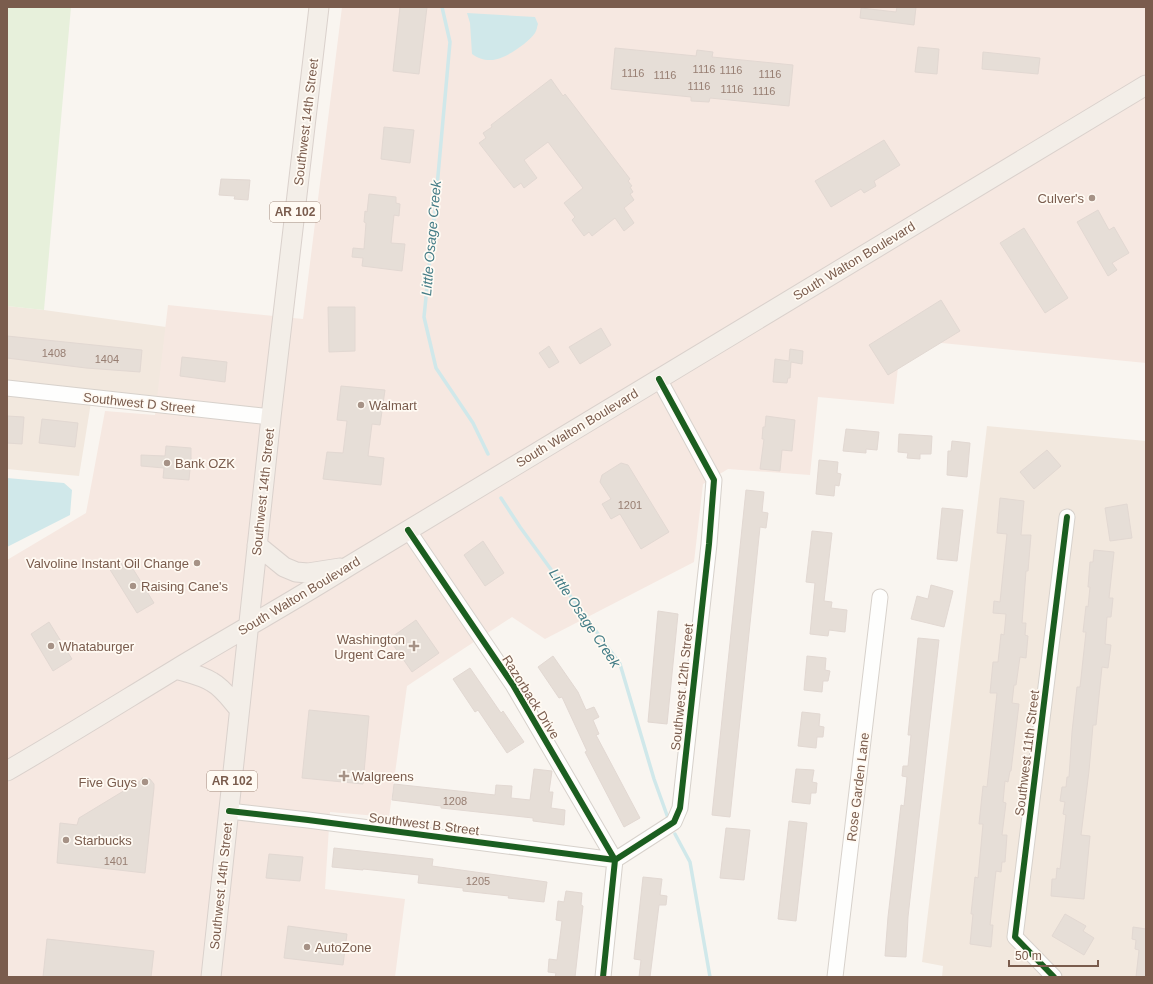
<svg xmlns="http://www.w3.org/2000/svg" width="1153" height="984" font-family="Helvetica,sans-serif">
  <rect width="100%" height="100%" fill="#f9f5f0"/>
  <!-- residential -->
  <path fill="#f2e8de" d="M 7,306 L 44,310 L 166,327 L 158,396 L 93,390 L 79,476 L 7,469 Z
    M 987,426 L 1146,441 L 1146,977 L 942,977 L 943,966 L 922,962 Z"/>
  <!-- commercial -->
  <path fill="#f6e8e1" d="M 342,7 L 1146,7 L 1146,363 L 901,339 L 894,404 L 818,397 L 810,475 L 728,469 L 703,484 L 694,562 L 545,639 L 512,617 L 407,686 L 389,817 L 330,812 L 325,889 L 405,899 L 395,977 L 7,977 L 7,560 L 86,513 L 105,411 L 155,415 L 168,305 L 303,319 Z"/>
  <!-- green -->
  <path fill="#e7f0db" d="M 7,7 L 71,7 L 44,310 L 7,306 Z"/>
  <!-- water -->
  <path fill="#d0e8ea" d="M 467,13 L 535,17 L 538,24 C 537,26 537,30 535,33 C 528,43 503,61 490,60 C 483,60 478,58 472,54 L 470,23 Z
    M 7,478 L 64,483 L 72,490 L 70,515 L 7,547 Z"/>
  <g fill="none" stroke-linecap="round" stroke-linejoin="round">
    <!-- stream -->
    <path stroke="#d0e8ea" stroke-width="3.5" d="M 442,7 L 450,42 L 435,209 L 424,317 L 436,368 L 473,423 L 488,454
      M 501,498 L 520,527 L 620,664 L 654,779 L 668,818
      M 675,834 L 690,862 L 710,977"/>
  </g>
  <!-- building -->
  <path fill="#e6ded7" stroke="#e2d8d2" d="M 400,7 L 427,7 L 419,74 L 393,71 Z
    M 897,7 L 916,7 L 914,25 L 860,18 L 861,8 L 896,12 Z
    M 918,47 L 939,49 L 937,74 L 915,72 Z
    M 615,48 L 696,56 L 697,50 L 713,52 L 712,57 L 793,65 L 789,106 L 710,98 L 709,102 L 691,101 L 691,97 L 611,89 Z
    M 983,52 L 1040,58 L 1038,74 L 982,69 Z
    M 551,79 L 563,96 L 565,94 L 630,179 L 628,181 L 632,186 L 630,187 L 633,192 L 630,194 L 634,200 L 624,208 L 634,223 L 624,231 L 615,218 L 592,236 L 589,232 L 584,236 L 572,220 L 575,217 L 564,203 L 583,188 L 548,142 L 524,160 L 537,178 L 524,188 L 521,183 L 514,188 L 479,143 L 486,138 L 483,133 L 492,127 L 491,125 Z
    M 384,127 L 414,130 L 410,163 L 381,159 Z
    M 884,140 L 900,165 L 874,181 L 876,186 L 864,193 L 861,189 L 831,207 L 815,181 Z
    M 221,179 L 250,180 L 248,200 L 234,199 L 235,196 L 219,195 Z
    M 369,194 L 396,197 L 396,203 L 400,204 L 399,216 L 394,215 L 391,243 L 405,244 L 402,271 L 362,266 L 363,258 L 352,257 L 353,248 L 364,249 L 366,223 L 364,222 L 365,211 L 367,212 Z
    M 1098,210 L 1109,230 L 1114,227 L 1129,253 L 1112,263 L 1117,270 L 1108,276 L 1077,222 Z
    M 1024,228 L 1068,298 L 1045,313 L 1000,243 Z
    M 941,300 L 960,331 L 888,375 L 869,345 Z
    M 328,307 L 355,307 L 355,351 L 329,352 Z
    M 601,328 L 611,345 L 580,364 L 569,347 Z
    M 7,336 L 142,350 L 140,372 L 86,368 L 7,358 Z
    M 549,346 L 559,362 L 549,368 L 539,353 Z
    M 790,349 L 803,351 L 802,364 L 791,362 L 790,378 L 788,378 L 787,383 L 773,382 L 775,359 L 789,361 Z
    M 182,357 L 227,362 L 225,382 L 180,376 Z
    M 341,386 L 385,390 L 380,425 L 372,424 L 368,456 L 384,458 L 381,485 L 323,479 L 327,452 L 343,453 L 347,421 L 337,420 Z
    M 7,416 L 24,417 L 22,444 L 7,443 Z
    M 766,416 L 795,420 L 792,451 L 782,450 L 780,471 L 760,469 L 764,439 L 762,439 L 763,427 L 765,427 Z
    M 42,419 L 78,423 L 75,447 L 39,443 Z
    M 846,429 L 879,432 L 877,450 L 866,449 L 866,453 L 843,451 Z
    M 899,434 L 932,436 L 931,454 L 920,454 L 920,459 L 907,458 L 908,453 L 898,452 Z
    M 952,441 L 970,443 L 967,477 L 947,475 L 948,451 L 951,451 Z
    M 166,446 L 191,448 L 191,459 L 194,460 L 194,469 L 190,469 L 189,480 L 163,478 L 164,468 L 141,466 L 141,455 L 165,456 Z
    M 1047,450 L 1061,466 L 1034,489 L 1020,472 Z
    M 819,460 L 838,462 L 837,473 L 841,474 L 839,486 L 835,485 L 834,496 L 816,494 Z
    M 621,463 L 628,465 L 669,532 L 641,549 L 620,514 L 611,519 L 602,504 L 611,499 L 600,482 L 602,475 Z
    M 746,490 L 764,492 L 762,512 L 768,513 L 766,528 L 760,527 L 730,817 L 712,815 Z
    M 1000,498 L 1024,501 L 1021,535 L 1031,535 L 1028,571 L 1026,571 L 1022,623 L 1026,623 L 1025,635 L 1028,636 L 1026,658 L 1020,657 L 1016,685 L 1014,685 L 1012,703 L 1019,704 L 1011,771 L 1010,771 L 1008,782 L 1005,781 L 1003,802 L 1006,803 L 1002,835 L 1007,835 L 1005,862 L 1002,862 L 1001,872 L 996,871 L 990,925 L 993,925 L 991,947 L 970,944 L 973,914 L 971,914 L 975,877 L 978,878 L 983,824 L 979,824 L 983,786 L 987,787 L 997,693 L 990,693 L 993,662 L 998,662 L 1001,634 L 1004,635 L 1006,614 L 993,613 L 994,601 L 1000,602 L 1007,534 L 997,533 Z
    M 1127,504 L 1132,538 L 1110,541 L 1105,508 Z
    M 942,508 L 963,510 L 957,561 L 937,559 Z
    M 812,531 L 832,533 L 824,601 L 832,602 L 831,608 L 847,610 L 845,632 L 829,630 L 828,636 L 810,634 L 815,583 L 806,582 Z
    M 483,541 L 504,573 L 485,586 L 464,555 Z
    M 1094,550 L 1114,552 L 1109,598 L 1113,598 L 1111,617 L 1107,617 L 1105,644 L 1111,645 L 1108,668 L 1102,667 L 1096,725 L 1093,725 L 1089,771 L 1081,835 L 1090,836 L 1084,899 L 1051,896 L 1052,879 L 1056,879 L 1057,868 L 1060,869 L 1066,815 L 1063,814 L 1065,802 L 1060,801 L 1062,787 L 1066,787 L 1067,777 L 1069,777 L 1072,732 L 1077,687 L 1080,687 L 1086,632 L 1083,632 L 1086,606 L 1088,607 L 1090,587 L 1088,587 L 1090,562 L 1093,562 Z
    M 120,561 L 124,568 L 130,564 L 154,603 L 137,613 L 109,568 Z
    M 931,585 L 953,591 L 944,627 L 911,619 L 917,596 L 928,599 Z
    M 658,611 L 678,614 L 667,724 L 648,722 Z
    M 416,620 L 439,653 L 412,672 L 389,639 Z
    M 49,622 L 72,659 L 53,671 L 31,634 Z
    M 918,638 L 939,640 L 908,917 L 906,957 L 885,956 L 888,917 L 901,805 L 904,806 L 907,777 L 902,776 L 903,766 L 908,766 L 911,735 L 908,735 Z
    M 553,656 L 578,692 L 586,710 L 594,707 L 599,717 L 593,720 L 599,734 L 596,735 L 640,818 L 624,827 L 585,752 L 587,751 L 562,697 L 559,698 L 538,667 Z
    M 807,656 L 826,658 L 825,670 L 830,671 L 828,681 L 823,681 L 822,692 L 804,690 Z
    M 470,668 L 501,713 L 503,711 L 524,742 L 507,753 L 478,710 L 475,712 L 453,679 Z
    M 309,710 L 369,716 L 363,784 L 302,778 Z
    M 802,712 L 820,714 L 819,726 L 824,727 L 823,737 L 817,737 L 816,748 L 798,746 Z
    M 534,769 L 552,771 L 549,792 L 553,792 L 551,808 L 565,810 L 564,825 L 533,821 L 533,818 L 441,808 L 441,806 L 392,800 L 394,784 L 495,795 L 496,785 L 512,786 L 511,798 L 530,800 Z
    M 796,769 L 814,770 L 812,782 L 817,783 L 816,793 L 811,793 L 810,804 L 792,802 Z
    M 142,778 L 150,779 L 154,784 L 154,788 L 145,873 L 57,863 L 60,823 L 77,825 L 79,818 L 140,781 Z
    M 789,821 L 807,823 L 796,921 L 778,919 Z
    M 726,828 L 750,830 L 744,880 L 720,878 Z
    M 334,848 L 433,859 L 432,866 L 547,882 L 544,902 L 508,898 L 509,896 L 463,891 L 463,888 L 418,883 L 419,875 L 363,869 L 363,870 L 332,867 Z
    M 269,854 L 303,857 L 300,881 L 266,878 Z
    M 643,877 L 662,879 L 660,895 L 667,896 L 666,905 L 659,905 L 650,977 L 639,977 L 641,960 L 634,959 Z
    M 566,891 L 582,893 L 581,905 L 583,906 L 575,977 L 555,977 L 556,973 L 548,972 L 549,959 L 557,960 L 562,921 L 556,920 L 558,901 L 564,902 Z
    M 1065,914 L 1086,926 L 1083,931 L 1094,938 L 1084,955 L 1052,936 Z
    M 288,926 L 347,934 L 343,965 L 284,958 Z
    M 1133,927 L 1146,929 L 1146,977 L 1136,977 L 1139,950 L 1135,949 L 1136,940 L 1132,939 Z
    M 47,939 L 154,951 L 151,977 L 43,977 Z"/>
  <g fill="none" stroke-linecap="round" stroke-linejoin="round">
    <!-- minor casing -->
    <g stroke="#d7d1cb" stroke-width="17">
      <path id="minor" d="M 7,388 L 271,417
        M 408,530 L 513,685 L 615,860
        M 229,811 L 308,820 L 615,860
        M 603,977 L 615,860 L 674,822 L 680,808 L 709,544 L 714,480 L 659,379
        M 835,977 L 880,597
        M 1054,977 L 1015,937 L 1067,517"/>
    </g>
    <!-- major casing -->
    <g stroke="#dad1cc" stroke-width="21">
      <path id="major" d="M 257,545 L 284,567 L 296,572 L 308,573 L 340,568
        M 176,669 C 188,673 201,675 212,682 C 223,688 231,700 239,709
        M 7,771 C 64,738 120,703 176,669 C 234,634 292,602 349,566 L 1146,85
        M 211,977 L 271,417 L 319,7"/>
    </g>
    <!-- minor -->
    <use href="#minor" stroke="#fefefd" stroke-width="15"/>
    <!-- major -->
    <use href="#major" stroke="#f3eee8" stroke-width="19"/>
    <!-- cycleway casing -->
    <g stroke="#fffaf3" stroke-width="8">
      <path id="cycleway" d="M 408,530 L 513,685 L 615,860
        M 229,811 L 308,820 L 615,860
        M 603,977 L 615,860 L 674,822 L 680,808 L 709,544 L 714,480 L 659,379
        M 1054,977 L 1015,937 L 1067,517"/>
    </g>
    <!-- cycleway -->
    <use href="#cycleway" stroke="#1b5e20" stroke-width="6"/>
  </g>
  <!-- markers -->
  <g fill="#a69286" stroke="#fffaf3" stroke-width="1.5">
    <circle cx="1092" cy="198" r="4"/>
    <circle cx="361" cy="405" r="4"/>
    <circle cx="167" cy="463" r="4"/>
    <circle cx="197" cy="563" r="4"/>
    <circle cx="133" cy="586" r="4"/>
    <circle cx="51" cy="646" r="4"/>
    <path d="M412 640h4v4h4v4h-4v4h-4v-4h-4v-4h4z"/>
    <path d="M342 770h4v4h4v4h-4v4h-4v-4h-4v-4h4z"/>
    <circle cx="145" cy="782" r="4"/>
    <circle cx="66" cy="840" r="4"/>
    <circle cx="307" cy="947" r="4"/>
  </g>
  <g text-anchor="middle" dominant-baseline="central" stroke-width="3.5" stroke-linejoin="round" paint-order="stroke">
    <!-- number labels -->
    <g font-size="11" fill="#977e72">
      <text x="704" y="69">1116</text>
      <text x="731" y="70">1116</text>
      <text x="633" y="73">1116</text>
      <text x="770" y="74">1116</text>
      <text x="665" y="75">1116</text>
      <text x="699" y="86">1116</text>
      <text x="732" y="89">1116</text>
      <text x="764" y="91">1116</text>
      <text x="54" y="353">1408</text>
      <text x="107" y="359">1404</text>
      <text x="630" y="505">1201</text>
      <text x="455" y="801">1208</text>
      <text x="116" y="861">1401</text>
      <text x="478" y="881">1205</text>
    </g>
    <!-- shield labels -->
    <g fill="#fffaf3" stroke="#a28b7f" stroke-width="1">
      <rect x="270" y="202" width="50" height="20" rx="3"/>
      <rect x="207" y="771" width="50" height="20" rx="3"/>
    </g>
    <g font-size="12" font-weight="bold" fill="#7a5c4d">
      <text x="295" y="212">AR 102</text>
      <text x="232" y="781">AR 102</text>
    </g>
    <!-- street labels -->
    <g font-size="13" fill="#7a5c4d" stroke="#fffaf3">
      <text transform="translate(306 122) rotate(-83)">Southwest 14th Street</text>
      <text transform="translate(854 261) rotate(-31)">South Walton Boulevard</text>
      <text transform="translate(139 403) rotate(6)">Southwest D Street</text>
      <text transform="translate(577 428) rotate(-31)">South Walton Boulevard</text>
      <text transform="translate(263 492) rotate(-84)">Southwest 14th Street</text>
      <text transform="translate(299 596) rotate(-31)">South Walton Boulevard</text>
      <text transform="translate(682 687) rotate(-84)">Southwest 12th Street</text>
      <text transform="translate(531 697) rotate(58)">Razorback Drive</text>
      <text transform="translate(1027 753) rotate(-83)">Southwest 11th Street</text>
      <text transform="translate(858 787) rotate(-83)">Rose Garden Lane</text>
      <text transform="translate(424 824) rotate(7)">Southwest B Street</text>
      <text transform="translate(221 886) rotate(-84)">Southwest 14th Street</text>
    </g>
    <!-- poi labels -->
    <g font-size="13" fill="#7a5c4d" stroke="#fffaf3" text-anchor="start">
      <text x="1084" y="198" text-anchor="end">Culver's</text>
      <text x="369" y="405">Walmart</text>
      <text x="175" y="463">Bank OZK</text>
      <text x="189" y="563" text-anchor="end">Valvoline Instant Oil Change</text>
      <text x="141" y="586">Raising Cane's</text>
      <text x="405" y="639" text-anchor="end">Washington<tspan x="405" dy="15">Urgent Care</tspan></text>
      <text x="59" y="646">Whataburger</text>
      <text x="352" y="776">Walgreens</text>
      <text x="137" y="782" text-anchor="end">Five Guys</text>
      <text x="74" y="840">Starbucks</text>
      <text x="315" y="947">AutoZone</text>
    </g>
    <!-- water labels -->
    <g font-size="14" font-style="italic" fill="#437c86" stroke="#fffaf3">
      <text transform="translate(431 238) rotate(-85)">Little Osage Creek</text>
      <text transform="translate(585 618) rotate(56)">Little Osage Creek</text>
    </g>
  </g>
  <!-- border -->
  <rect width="1153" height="984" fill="none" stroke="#7a5c4d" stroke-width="16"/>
  <!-- scale -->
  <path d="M1009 960v6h89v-6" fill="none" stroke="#7a5c4d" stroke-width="2"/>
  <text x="1015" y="960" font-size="12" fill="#7a5c4d" stroke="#fffaf3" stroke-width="3" paint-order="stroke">50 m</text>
</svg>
